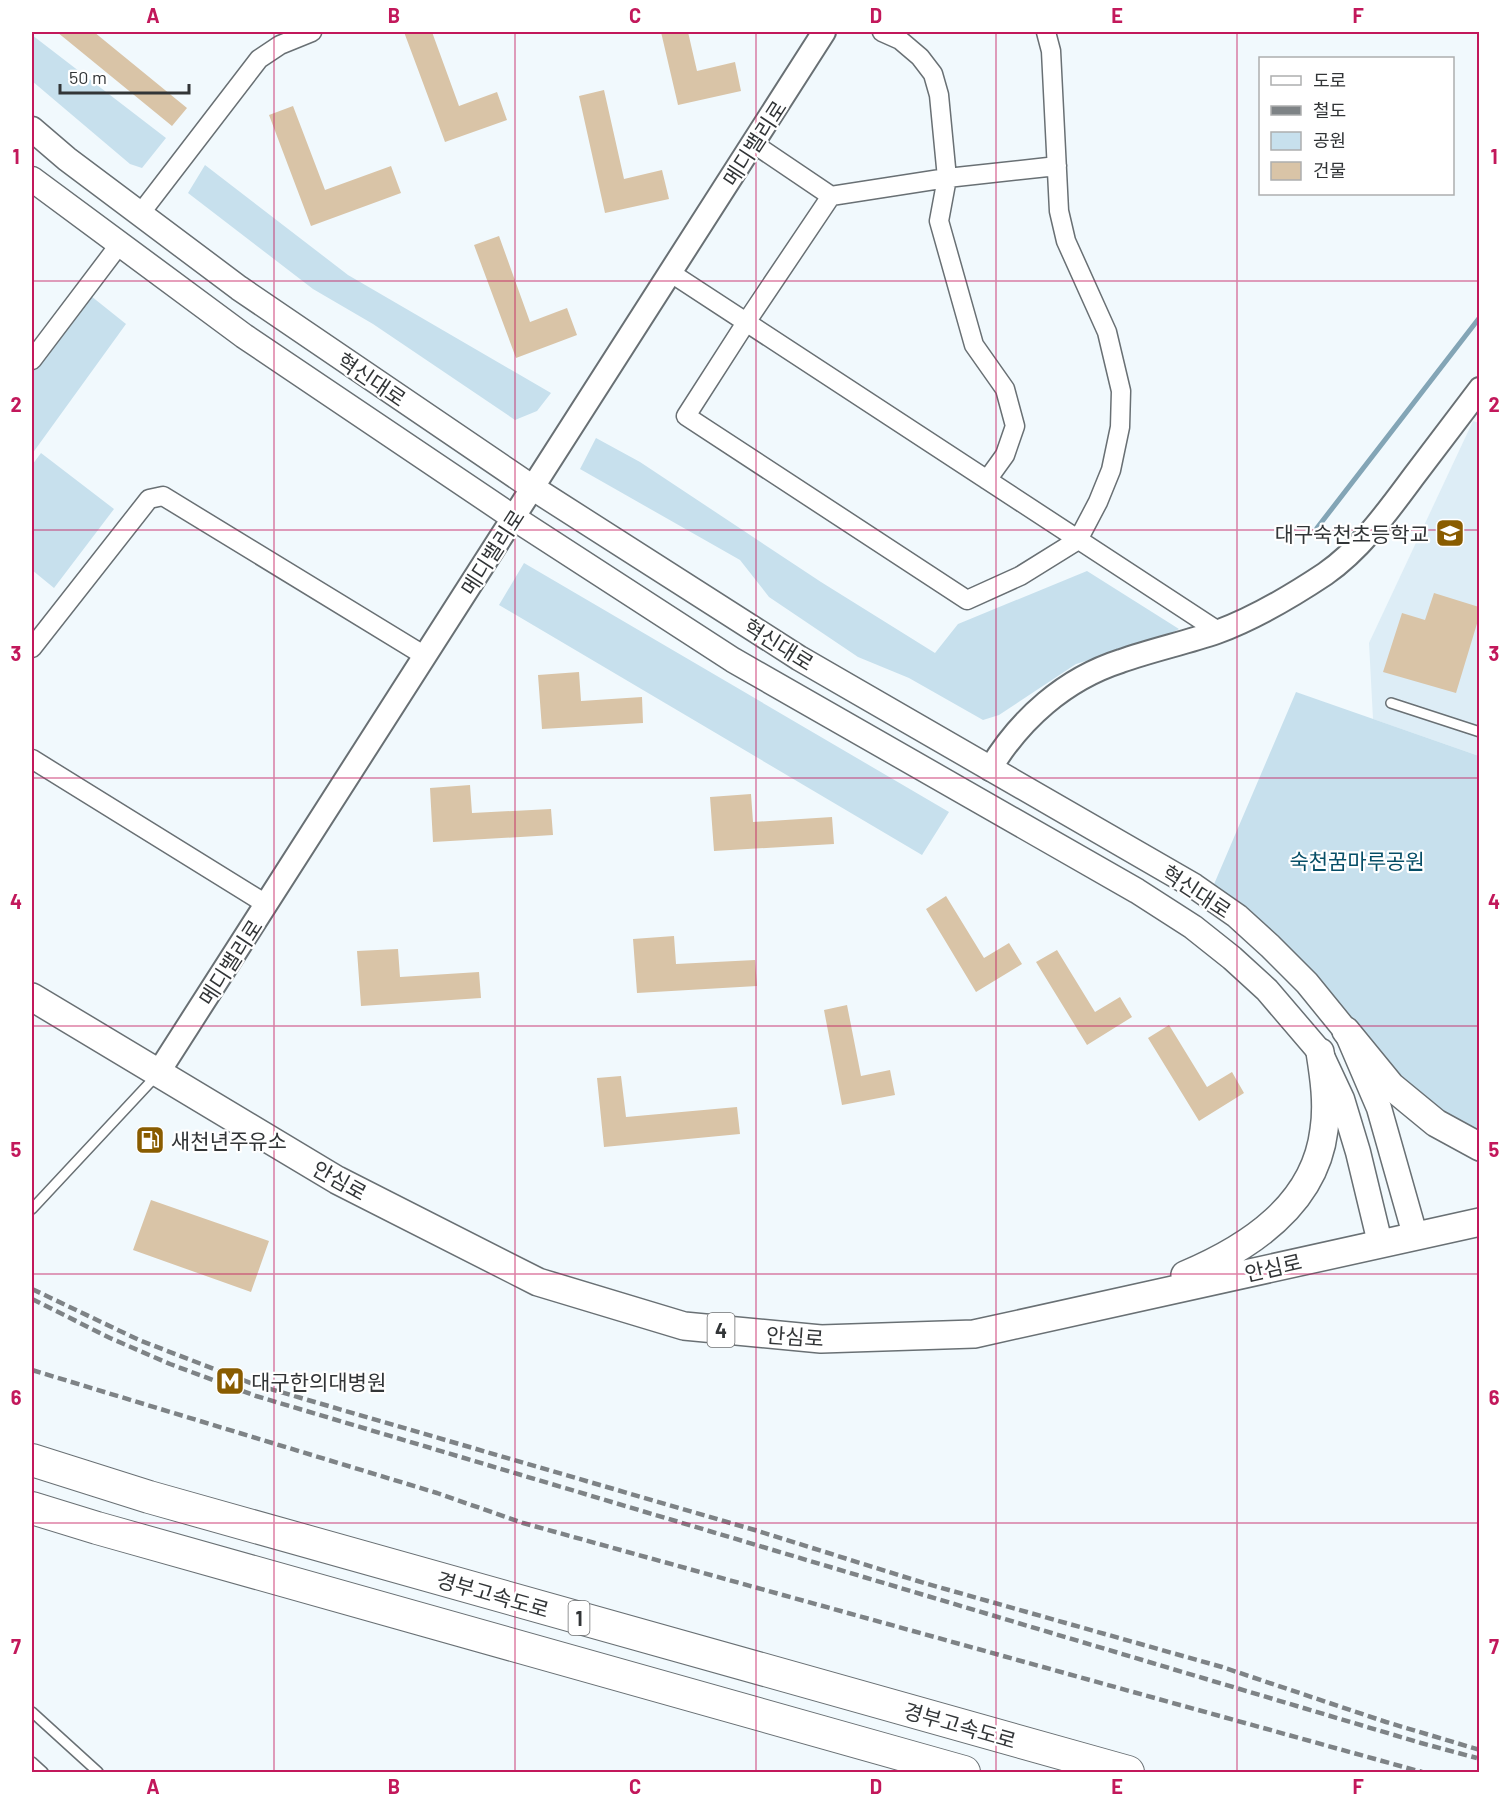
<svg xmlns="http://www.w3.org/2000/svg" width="1511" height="1804" font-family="Barlow,'Noto Sans KR',sans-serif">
  <rect width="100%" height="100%" fill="#f1f9fd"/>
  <!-- built -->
  <path fill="#ddedf6" d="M 1473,421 L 1479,423 L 1479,756 L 1373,719 L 1369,643 Z"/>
  <!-- green -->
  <path fill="#c7e0ed" d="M 32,35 L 166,138 L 142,168 L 130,164 L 32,81 Z
    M 205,165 L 348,275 L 551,393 L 537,411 L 515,420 L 373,324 L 313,289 L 188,193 Z
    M 91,296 L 126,324 L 32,454 L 32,371 Z
    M 596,438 L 640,462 L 821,582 L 935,653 L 958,624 L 1087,571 L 1179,629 L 1166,636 L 1076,664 L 999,715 L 983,720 L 909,678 L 858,657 L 769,597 L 740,560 L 580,469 Z
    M 41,453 L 114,509 L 54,588 L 32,570 L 32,465 Z
    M 524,563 L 949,812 L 922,855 L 499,605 Z
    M 1296,692 L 1479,756 L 1479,1146 L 1436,1123 L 1209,896 Z"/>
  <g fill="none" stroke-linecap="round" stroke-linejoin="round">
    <!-- stream -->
    <path stroke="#83a5b6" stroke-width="5" d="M 1317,528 L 1480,317"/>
  </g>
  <!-- building -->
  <path fill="#d9c4a7" d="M 57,32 L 94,32 L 187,108 L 172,126 Z
    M 404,32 L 432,32 L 459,106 L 497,92 L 507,120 L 445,142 Z
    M 661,32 L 688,32 L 697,71 L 735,62 L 741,91 L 678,105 Z
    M 604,90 L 624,179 L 662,170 L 669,199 L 605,213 L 579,96 Z
    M 293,106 L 325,190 L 391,166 L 401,193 L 311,226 L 269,115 Z
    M 499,236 L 530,322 L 567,308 L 577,335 L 516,358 L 474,245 Z
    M 1434,593 L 1479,607 L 1479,617 L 1456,693 L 1383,672 L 1402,613 L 1425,620 Z
    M 579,672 L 581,701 L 642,697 L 643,723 L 542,729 L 538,675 Z
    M 470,785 L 472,813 L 551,809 L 553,835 L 433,842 L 430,788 Z
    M 751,794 L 753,822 L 832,817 L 834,844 L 714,851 L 710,797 Z
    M 946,896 L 984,958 L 1009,943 L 1022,964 L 976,992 L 926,909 Z
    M 674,936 L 676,964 L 755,960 L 757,986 L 637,993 L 633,939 Z
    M 398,949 L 400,977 L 479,972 L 481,998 L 361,1006 L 357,951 Z
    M 1057,950 L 1095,1012 L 1120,997 L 1132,1017 L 1087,1045 L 1036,962 Z
    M 847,1005 L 861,1076 L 890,1070 L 895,1095 L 842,1105 L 824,1010 Z
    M 1169,1025 L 1207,1087 L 1232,1072 L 1244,1093 L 1199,1121 L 1148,1038 Z
    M 621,1076 L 626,1117 L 737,1107 L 740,1134 L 604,1147 L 597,1078 Z
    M 151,1200 L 269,1241 L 251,1292 L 133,1250 Z"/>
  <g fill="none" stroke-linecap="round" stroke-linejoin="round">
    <!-- service casing -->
    <g stroke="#697074" stroke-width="12">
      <path id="service" d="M 1391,703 L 1480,732
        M 32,1209 L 157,1075
        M 32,1712 L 98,1772
        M 32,1762 L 43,1772"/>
    </g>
    <!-- minor casing -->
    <g stroke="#697074" stroke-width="21">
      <path id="minor" d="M 882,32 L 900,40 L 920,57 L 933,74 L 939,95 L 947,178 L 939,221 L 974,345 L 1005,389 L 1015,426 L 1005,455 L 987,480
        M 754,144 L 831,196 L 947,178 L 1057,166
        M 831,196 L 747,321 L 686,416 L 967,600 L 1020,576 L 1078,540 L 1098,502 L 1111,470 L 1120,427 L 1121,391 L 1107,332 L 1066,241 L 1059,211 L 1051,51 L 1046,32
        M 140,214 L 259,59 L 280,45 L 312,32
        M 671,273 L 1218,631
        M 32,360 L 119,245
        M 32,648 L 149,499 L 163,496 L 425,656
        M 32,759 L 266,904"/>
    </g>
    <!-- tertiary casing -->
    <g stroke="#697074" stroke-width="26">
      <path id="tertiary" d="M 990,769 C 1020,719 1065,679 1121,661 C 1152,650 1185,643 1217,632 C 1255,618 1292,596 1325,574 C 1361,549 1388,511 1414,476 C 1436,447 1458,418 1480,389
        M 158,1073 L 824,32"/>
    </g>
    <!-- secondary casing -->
    <g stroke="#697074" stroke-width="27">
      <path id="secondary" d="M 32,129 L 67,159 L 239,288 L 533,488 L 799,658 L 1194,886 L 1237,916 L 1270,946 L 1307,983 L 1346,1031 L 1379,1108 L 1415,1235
        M 32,179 L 244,336 L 514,518 L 733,660 L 1137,891 L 1193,927 L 1232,958 L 1267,990 L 1320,1052 L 1342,1099 L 1358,1152 L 1380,1243"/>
    </g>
    <!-- primary casing -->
    <g stroke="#697074" stroke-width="30">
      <path id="primary" d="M 32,997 L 337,1180 L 538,1282 L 684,1326 L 821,1339 L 974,1334 L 1480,1222
        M 1346,1031 L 1391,1086 L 1436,1123 L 1480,1147
        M 1185,1275 C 1249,1248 1315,1205 1324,1130 C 1328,1104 1324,1077 1320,1052"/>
    </g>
    <!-- motorway casing -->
    <g stroke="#697074" stroke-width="34">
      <path id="motorway" d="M 32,1460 L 149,1497 L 1128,1772
        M 32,1508 L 97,1528 L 964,1772"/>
    </g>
    <!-- service -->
    <use href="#service" stroke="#fff" stroke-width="9"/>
    <!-- minor -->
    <use href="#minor" stroke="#fff" stroke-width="18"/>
    <!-- tertiary -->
    <use href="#tertiary" stroke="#fff" stroke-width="22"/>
    <!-- secondary -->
    <use href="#secondary" stroke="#fff" stroke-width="24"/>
    <!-- primary -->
    <use href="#primary" stroke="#fff" stroke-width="27"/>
    <!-- motorway -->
    <use href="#motorway" stroke="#fff" stroke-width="32"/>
    <!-- rail -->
    <path stroke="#7e8386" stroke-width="4.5" stroke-dasharray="9 4.5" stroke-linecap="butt" d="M 32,1289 L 139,1340 L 253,1384 L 758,1531 L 924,1583 L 1222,1667 L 1386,1722 L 1480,1750
      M 32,1299 L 110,1338 L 170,1364 L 256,1396 L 1421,1743 L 1477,1758
      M 32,1370 L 437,1493 L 523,1523 L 1422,1772"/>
  </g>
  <!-- grid -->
  <path fill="none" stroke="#c2185b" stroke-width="1.5" stroke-opacity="0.55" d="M 274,32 L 274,1772M 515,32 L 515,1772M 756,32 L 756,1772M 996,32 L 996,1772M 1237,32 L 1237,1772M 32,281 L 1480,281M 32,530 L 1480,530M 32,778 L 1480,778M 32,1026 L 1480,1026M 32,1274 L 1480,1274M 32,1523 L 1480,1523"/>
  <!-- icons -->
  <defs>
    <g id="school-square" transform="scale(1.5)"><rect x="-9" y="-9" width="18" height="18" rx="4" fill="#895c00" stroke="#fff"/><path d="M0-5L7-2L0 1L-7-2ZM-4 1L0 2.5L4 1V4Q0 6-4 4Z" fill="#fff"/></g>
    <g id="fuel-square" transform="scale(1.5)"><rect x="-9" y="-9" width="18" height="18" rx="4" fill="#895c00" stroke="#fff"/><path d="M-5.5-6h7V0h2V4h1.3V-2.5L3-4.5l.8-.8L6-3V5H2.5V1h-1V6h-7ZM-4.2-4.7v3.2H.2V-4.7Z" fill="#fff"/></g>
    <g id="metro-square" transform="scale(1.5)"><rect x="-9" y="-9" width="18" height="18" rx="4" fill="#895c00" stroke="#fff"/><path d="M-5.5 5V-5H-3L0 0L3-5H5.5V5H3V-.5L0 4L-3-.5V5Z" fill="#fff"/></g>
  </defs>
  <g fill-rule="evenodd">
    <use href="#school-square" x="1450" y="533"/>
    <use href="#fuel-square" x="150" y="1140"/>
    <use href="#metro-square" x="230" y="1381"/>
  </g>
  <g text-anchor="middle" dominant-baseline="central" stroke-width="4.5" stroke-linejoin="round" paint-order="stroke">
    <!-- shield labels -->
    <g fill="#fff" stroke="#707273" stroke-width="1.5">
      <rect x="707.5" y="1313" width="27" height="34" rx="4.5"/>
      <rect x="568.5" y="1601" width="21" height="34" rx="4.5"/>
    </g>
    <g font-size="20" font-weight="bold" fill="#323537">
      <text x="721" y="1330">4</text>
      <text x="579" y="1618">1</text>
    </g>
    <!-- street labels -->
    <g font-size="21" fill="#323537" stroke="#fff">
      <text transform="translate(754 143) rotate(-57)">메디밸리로</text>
      <text transform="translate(372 379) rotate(34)">혁신대로</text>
      <text transform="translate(492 552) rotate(-57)">메디밸리로</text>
      <text transform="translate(779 644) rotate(32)">혁신대로</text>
      <text transform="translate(1197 891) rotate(33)">혁신대로</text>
      <text transform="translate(230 962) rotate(-57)">메디밸리로</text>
      <text transform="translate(340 1180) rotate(29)">안심로</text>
      <text transform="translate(1273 1267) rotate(-13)">안심로</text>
      <text transform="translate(795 1336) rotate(4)">안심로</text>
      <text transform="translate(493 1594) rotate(16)">경부고속도로</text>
      <text transform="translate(960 1725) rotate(16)">경부고속도로</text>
    </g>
    <!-- poi labels -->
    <g font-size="21" fill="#323537" stroke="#fff" text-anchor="start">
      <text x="1429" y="533" text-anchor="end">대구숙천초등학교</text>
      <text x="171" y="1140">새천년주유소</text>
      <text x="251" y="1381">대구한의대병원</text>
    </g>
    <!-- park labels -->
    <g font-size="21" fill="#054d66" stroke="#fff">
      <text x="1357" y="860">숙천꿈마루공원</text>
    </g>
  </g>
  <!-- border -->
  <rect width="1511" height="1804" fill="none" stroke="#ffffff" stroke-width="66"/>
  <!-- legend -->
  <rect x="1259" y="57" width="195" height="138" fill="#ffffff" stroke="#adaeaf" stroke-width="1.5"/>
  <rect x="1271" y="76" width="30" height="9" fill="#ffffff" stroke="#adaeaf" stroke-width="1.5"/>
  <text x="1313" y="87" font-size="18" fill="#323537">도로</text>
  <rect x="1271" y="106" width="30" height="9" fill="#7e8386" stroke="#adaeaf" stroke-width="1.5"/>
  <text x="1313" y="117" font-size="18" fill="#323537">철도</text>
  <rect x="1271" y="132" width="30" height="18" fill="#c7e0ed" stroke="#adaeaf" stroke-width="1.5"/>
  <text x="1313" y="147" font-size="18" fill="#323537">공원</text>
  <rect x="1271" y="162" width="30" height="18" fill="#d9c4a7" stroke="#adaeaf" stroke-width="1.5"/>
  <text x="1313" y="177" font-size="18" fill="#323537">건물</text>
  <!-- scale -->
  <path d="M60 84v9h129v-9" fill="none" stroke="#323537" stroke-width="3"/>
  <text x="69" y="84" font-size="18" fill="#323537" stroke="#ffffff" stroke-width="4.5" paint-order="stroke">50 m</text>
  <rect x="33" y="33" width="1445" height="1738" fill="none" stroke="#c2185b" stroke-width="2"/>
  <g font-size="20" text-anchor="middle" font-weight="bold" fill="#c2185b">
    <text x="153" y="23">A</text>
    <text x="394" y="23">B</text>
    <text x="635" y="23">C</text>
    <text x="876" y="23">D</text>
    <text x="1117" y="23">E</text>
    <text x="1358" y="23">F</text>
    <text x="16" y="164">1</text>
    <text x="1494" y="164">1</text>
    <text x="16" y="412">2</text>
    <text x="1494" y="412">2</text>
    <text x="16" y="661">3</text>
    <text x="1494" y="661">3</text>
    <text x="16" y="909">4</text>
    <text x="1494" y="909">4</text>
    <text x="16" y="1157">5</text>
    <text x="1494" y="1157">5</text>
    <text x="16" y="1405">6</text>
    <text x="1494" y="1405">6</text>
    <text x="16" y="1654">7</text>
    <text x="1494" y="1654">7</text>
    <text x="153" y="1794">A</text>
    <text x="394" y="1794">B</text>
    <text x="635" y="1794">C</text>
    <text x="876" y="1794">D</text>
    <text x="1117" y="1794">E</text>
    <text x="1358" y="1794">F</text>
  </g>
</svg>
